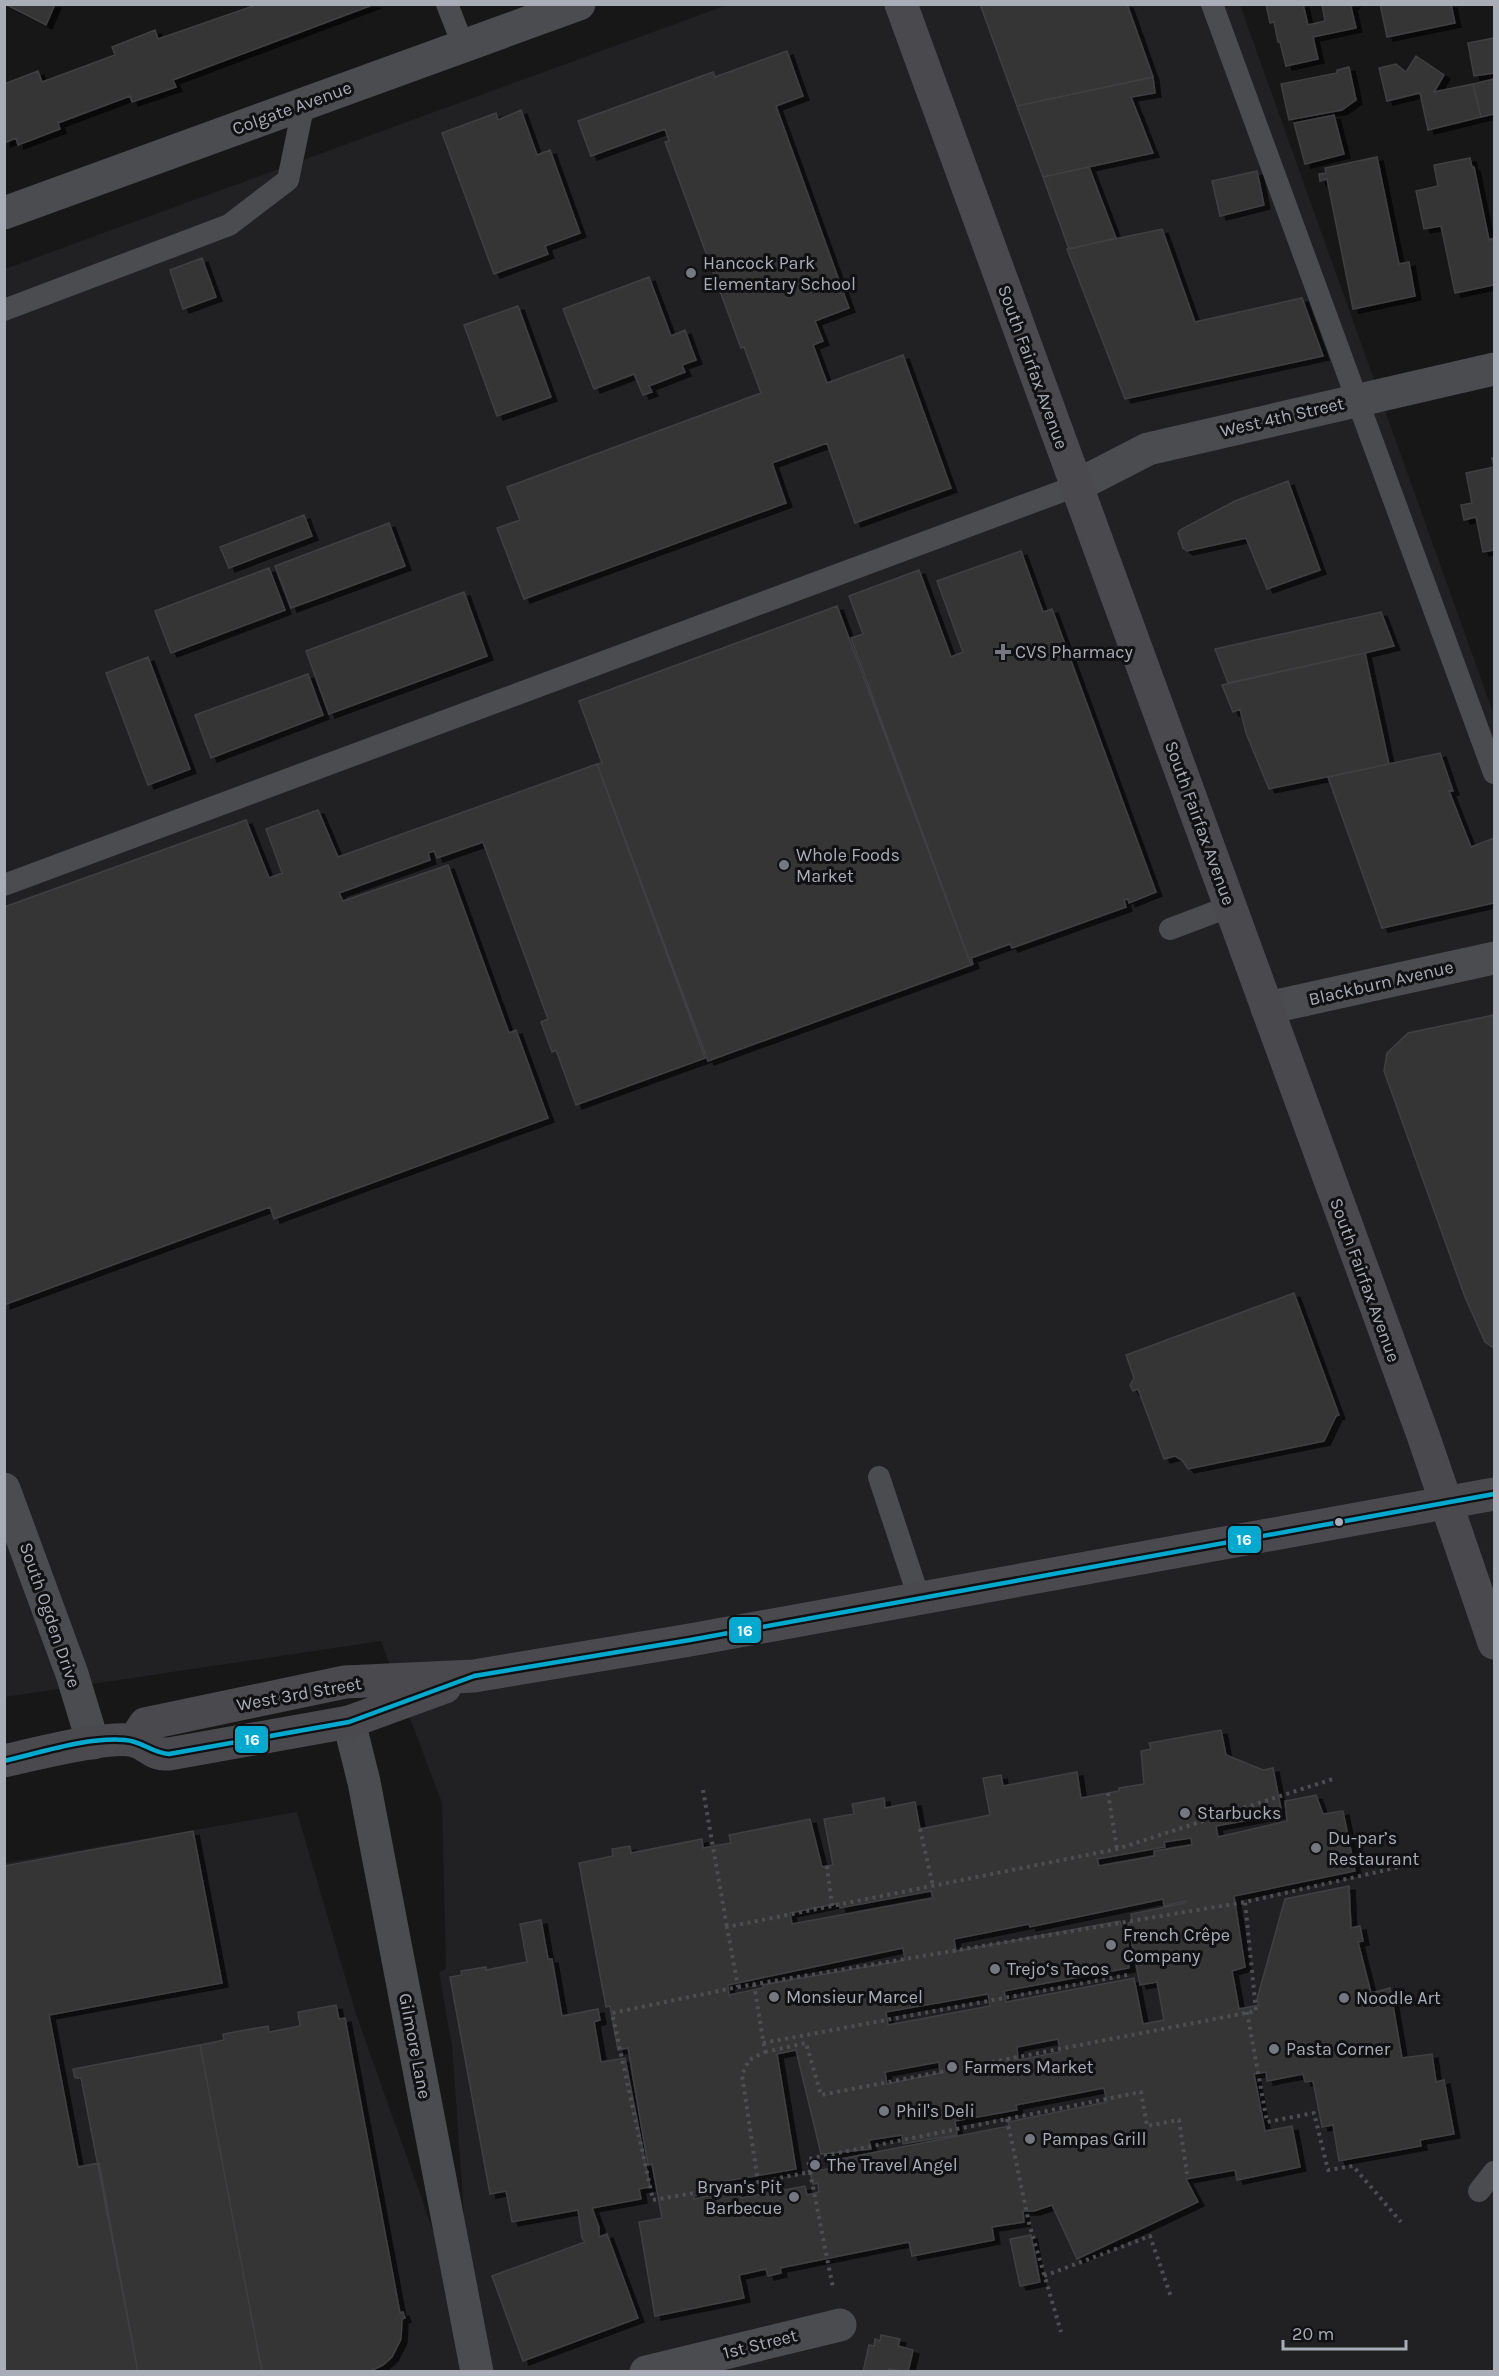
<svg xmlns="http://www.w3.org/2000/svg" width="1499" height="2376" font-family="Karla,sans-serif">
  <defs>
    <filter id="shadow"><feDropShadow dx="6" dy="4" stdDeviation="0" flood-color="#0009"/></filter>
  </defs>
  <rect width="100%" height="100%" fill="#171717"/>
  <!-- built -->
  <path fill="#212123" d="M 727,5 L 1240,5 L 1494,715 L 1494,2371 L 5,2371 L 5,1863 L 297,1812 L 356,2014 L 473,2343 L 452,2046 L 439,1972 L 446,1969 L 442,1803 L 381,1641 L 5,1697 L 5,269 Z"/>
  <!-- building -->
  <path fill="#353536" stroke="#3f4043" stroke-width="1.5" fill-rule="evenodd" filter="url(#shadow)" d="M 5,4 L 55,4 L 46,25 Z
    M 259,4 L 375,4 L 173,80 L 176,87 L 132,102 L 130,96 L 58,123 L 60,129 L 18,145 L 16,138 L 4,143 L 4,84 L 38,71 L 42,82 L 115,55 L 112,47 L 155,30 L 158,39 Z
    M 980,4 L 1127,4 L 1153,77 L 1017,106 Z
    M 1266,4 L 1303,4 L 1308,25 L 1325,21 L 1322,4 L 1354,4 L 1351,7 L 1356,28 L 1313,37 L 1318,59 L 1286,66 L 1280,42 L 1278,42 L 1274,22 L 1270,23 Z
    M 1380,4 L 1451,4 L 1455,23 L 1387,37 Z
    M 1494,38 L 1494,73 L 1474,76 L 1468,43 Z
    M 787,51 L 803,96 L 776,106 L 849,308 L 815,321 L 823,341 L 813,345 L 827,383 L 903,355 L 951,488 L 855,523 L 827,443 L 772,463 L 786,503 L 524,599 L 497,528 L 520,520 L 507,487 L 761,393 L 744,347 L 741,348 L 665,142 L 669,141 L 665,129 L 591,156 L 578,121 L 713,72 L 715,77 Z
    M 1416,56 L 1444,75 L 1434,92 L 1473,84 L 1481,117 L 1428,130 L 1420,93 L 1387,101 L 1379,68 L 1396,64 L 1406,72 Z
    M 1349,67 L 1356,100 L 1342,110 L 1289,120 L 1281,84 L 1337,73 L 1337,70 Z
    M 1153,77 L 1155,93 L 1131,97 L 1153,153 L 1043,177 L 1017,106 Z
    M 1494,79 L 1494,114 L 1481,117 L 1473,84 Z
    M 521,110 L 537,155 L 550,150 L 580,233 L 545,246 L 548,254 L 494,274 L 442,133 L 496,113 L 498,120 Z
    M 1334,115 L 1344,154 L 1305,164 L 1294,123 Z
    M 1377,157 L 1399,264 L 1409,262 L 1415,296 L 1353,309 L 1327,179 L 1320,181 L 1319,174 L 1326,173 L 1325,168 Z
    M 1470,158 L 1472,167 L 1474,167 L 1489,240 L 1494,238 L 1494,285 L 1455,293 L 1441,226 L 1424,229 L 1416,191 L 1438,186 L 1434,165 Z
    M 1089,167 L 1116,238 L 1069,249 L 1043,177 Z
    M 1257,171 L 1264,205 L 1220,216 L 1212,181 Z
    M 1162,229 L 1195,322 L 1302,298 L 1323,356 L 1125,399 L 1067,249 Z
    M 202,258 L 216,297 L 183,309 L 170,270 Z
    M 649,277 L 671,336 L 685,330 L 696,360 L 682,365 L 685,372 L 649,386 L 652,392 L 643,395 L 634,374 L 594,389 L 563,309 Z
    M 518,306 L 551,397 L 497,416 L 464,325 Z
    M 1492,458 L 1494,458 L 1494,550 L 1483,552 L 1476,517 L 1464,520 L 1461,505 L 1472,503 L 1466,473 L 1494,467 Z
    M 1288,481 L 1320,570 L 1267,589 L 1246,538 L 1187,551 L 1183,548 L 1178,533 L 1180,530 L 1235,501 Z
    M 304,515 L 312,536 L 229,568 L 220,547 Z
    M 389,523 L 405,566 L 291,608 L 275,566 Z
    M 1021,551 L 1043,612 L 1052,609 L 1156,892 L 1129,903 L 1128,899 L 1124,900 L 1126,907 L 1012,948 L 1010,944 L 971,958 L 973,964 L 971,965 L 851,638 L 863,634 L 849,596 L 919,570 L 951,657 L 963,652 L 937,581 Z
    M 269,568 L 285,610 L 171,653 L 155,611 Z
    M 464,592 L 487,656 L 329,714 L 306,651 Z
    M 837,606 L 971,965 L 708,1061 L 597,764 L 602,763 L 579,701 Z
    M 1381,612 L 1394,646 L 1365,653 L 1228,683 L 1215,649 Z
    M 1365,653 L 1389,764 L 1269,789 L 1246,733 L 1240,709 L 1233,712 L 1222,685 Z
    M 148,657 L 190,769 L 148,785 L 106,673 Z
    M 308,674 L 323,715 L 211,758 L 195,715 Z
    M 1440,753 L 1453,791 L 1449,791 L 1471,847 L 1494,838 L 1494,903 L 1382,928 L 1328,777 Z
    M 597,764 L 705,1058 L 576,1105 L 556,1050 L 552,1052 L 541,1022 L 548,1019 L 483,842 L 437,858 L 434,851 L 428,853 L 430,860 L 339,893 L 343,901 L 448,865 L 509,1033 L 516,1030 L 548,1118 L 274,1219 L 270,1207 L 4,1305 L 4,907 L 246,820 L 269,878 L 282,873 L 266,829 L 318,810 L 338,857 Z
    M 1494,1015 L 1494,1348 L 1485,1342 L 1465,1297 L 1384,1071 L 1387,1053 L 1408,1033 Z
    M 1294,1293 L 1339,1415 L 1336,1416 L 1324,1441 L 1188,1469 L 1182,1460 L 1175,1456 L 1164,1459 L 1138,1389 L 1133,1391 L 1130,1385 L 1134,1378 L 1126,1355 Z
    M 1221,1730 L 1226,1755 L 1263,1770 L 1273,1768 L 1282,1814 L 1216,1826 L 1218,1837 L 1287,1821 L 1285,1801 L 1316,1795 L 1323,1814 L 1343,1811 L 1355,1871 L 1234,1896 L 1245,1967 L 1232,1971 L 1239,2009 L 1259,2005 L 1257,1999 L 1285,1899 L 1349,1886 L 1351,1928 L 1360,1926 L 1363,1941 L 1358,1942 L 1371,1993 L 1390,1988 L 1402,2058 L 1432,2054 L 1436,2082 L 1444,2080 L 1454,2134 L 1420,2140 L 1421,2146 L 1339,2161 L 1333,2125 L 1322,2127 L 1313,2081 L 1305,2082 L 1303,2074 L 1267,2081 L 1266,2072 L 1254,2074 L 1265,2131 L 1292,2126 L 1300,2167 L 1237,2180 L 1235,2170 L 1186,2179 L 1198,2202 L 1077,2259 L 1052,2205 L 1034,2211 L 1023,2211 L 1024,2222 L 992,2227 L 994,2240 L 912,2256 L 909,2242 L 780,2268 L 781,2273 L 768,2276 L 766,2269 L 739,2275 L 744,2298 L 655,2316 L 639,2222 L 662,2218 L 652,2164 L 648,2165 L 628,2048 L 618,2050 L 610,2006 L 606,2007 L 579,1863 L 613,1856 L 612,1849 L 630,1846 L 631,1853 L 702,1839 L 703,1848 L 731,1843 L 729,1835 L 810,1819 L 822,1867 L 827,1866 L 833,1865 L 824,1819 L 854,1814 L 852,1804 L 884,1798 L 885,1808 L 915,1802 L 920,1829 L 990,1815 L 983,1778 L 1001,1775 L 1003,1786 L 1077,1772 L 1081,1798 L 1119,1791 L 1119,1788 L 1144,1784 L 1141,1751 L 1151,1749 L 1149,1743 ZM 1191,1838 L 1192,1845 L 1154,1851 L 1154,1856 L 1099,1866 L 1097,1859 L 1165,1847 L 1164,1842 ZM 931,1891 L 933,1898 L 792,1924 L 790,1913 L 839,1903 L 840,1908 ZM 1163,1899 L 1164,1906 L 1186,1901 L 1186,1903 L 1131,1914 L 1132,1922 L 1128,1923 L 1140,1985 L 1157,1982 L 1164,2020 L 1143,2024 L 1134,1978 L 1006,2002 L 1004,1991 L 1129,1968 L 1128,1944 L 1120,1921 L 956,1951 L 954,1939 L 1029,1924 L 1030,1927 ZM 903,1948 L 905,1960 L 763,1985 L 763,1988 L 729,1995 L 728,1985 ZM 988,1994 L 990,2006 L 888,2025 L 886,2012 ZM 1058,2039 L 1060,2052 L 1018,2060 L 1017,2047 ZM 796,2050 L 821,2154 L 871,2149 L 869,2140 L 902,2135 L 903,2144 L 957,2135 L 955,2121 L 1017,2110 L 1016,2105 L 1104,2088 L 1107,2102 L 1008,2122 L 1009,2126 L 830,2161 L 832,2168 L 810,2172 L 813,2184 L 818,2183 L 819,2192 L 807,2195 L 805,2186 L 741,2198 L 739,2189 L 694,2199 L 694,2196 L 709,2193 L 708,2184 L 796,2169 L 777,2054 ZM 939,2062 L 940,2073 L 887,2084 L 885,2072 Z
    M 193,1831 L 222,1983 L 49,2015 L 78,2167 L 99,2163 L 138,2372 L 4,2372 L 4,1866 Z
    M 541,1920 L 548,1959 L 552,1959 L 562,2016 L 598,2009 L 600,2020 L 594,2022 L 601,2062 L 625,2058 L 650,2187 L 639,2189 L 641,2199 L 592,2208 L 599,2227 L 599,2237 L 607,2234 L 638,2318 L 523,2361 L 492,2276 L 585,2242 L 582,2238 L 578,2210 L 512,2222 L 506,2191 L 490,2194 L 450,1977 L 462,1975 L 461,1971 L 486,1967 L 486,1970 L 527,1962 L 520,1924 Z
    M 336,2005 L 339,2019 L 345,2018 L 400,2313 L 403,2312 L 405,2318 L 402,2319 L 401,2339 L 392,2357 L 383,2365 L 368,2372 L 262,2372 L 200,2045 L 224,2040 L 223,2034 L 268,2026 L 269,2032 L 300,2026 L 298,2012 Z
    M 200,2045 L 262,2372 L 138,2372 L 81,2078 L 75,2078 L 73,2069 Z
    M 1031,2235 L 1040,2282 L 1020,2286 L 1010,2239 Z
    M 881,2335 L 900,2339 L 898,2346 L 913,2350 L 908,2372 L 889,2369 L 889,2372 L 863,2372 L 869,2345 L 874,2346 L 875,2339 L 880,2341 Z"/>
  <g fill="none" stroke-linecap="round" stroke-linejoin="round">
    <!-- path -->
    <path stroke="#4d4e52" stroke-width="4" stroke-dasharray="3 4.5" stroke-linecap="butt" d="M 703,1790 L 727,1927
      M 1108,1793 L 1117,1849
      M 920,1829 L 933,1886
      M 827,1866 L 832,1906
      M 754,1984 L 765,2052 L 749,2060 L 742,2075 L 758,2182 L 653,2200 L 612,2013 L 738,1987 L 727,1927 L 1117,1849 L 1336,1778
      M 738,1987 L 1245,1902 L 1417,1863
      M 1247,2012 L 1267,2122 L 1314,2113 L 1328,2170 L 1353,2166 L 1401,2222
      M 763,2043 L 1127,1975
      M 765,2052 L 806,2043 L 821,2095 L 1256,2011 L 1245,1902
      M 1007,2119 L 1029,2223 L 1061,2332
      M 810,2172 L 833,2288
      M 758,2182 L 810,2172 L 808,2159 L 1141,2092 L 1147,2126 L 1179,2120 L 1187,2174
      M 1044,2276 L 1150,2236 L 1171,2297"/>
    <!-- service -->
    <path stroke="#4b4c50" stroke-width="22" d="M 447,4 L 463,45
      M 1212,4 L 1494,773
      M 4,310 L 229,225 L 288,180 L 304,103
      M 4,885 L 1076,486
      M 1170,929 L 1231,906
      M 879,1477 L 919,1598
      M 1479,2191 L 1494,2172"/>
    <!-- pedestrian -->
    <path stroke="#4b4c50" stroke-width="33" d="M 646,2372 L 840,2325"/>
    <!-- minor -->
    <path stroke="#4b4c50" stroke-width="33" d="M 4,213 L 579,4
      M 1076,486 L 1148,449 L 1494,369
      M 1267,1008 L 1494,958
      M 4,1489 L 72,1674 L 93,1743
      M 349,1722 L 364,1782 L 477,2372"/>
    <!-- secondary -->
    <path stroke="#4a4a4e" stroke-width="33" d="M 901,4 L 1423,1435 L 1494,1643
      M 134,1741 L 145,1724 L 345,1682 L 474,1676 L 690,1640 L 1494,1494
      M 4,1761 C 31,1755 112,1734 135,1741 C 151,1746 149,1754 169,1754 L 349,1722 L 445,1687"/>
    <!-- bus-1 casing -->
    <g stroke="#111113" stroke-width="9">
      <path id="bus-1" d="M 4,1761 C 43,1752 86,1737 125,1740 C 142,1741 152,1753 169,1754 L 349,1722 L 474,1676 L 690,1640 L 1494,1494"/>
    </g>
    <!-- bus-1 -->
    <use href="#bus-1" stroke="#00a9ce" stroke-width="4.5"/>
  </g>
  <!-- markers -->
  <g fill="#757880" stroke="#111113" stroke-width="2">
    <circle cx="691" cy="273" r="6"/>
    <path d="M1000 643h6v6h6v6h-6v6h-6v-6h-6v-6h6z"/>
    <circle cx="784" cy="865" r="6"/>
    <circle cx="1185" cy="1813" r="6"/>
    <circle cx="1316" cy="1848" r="6"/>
    <circle cx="1111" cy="1945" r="6"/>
    <circle cx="995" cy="1969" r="6"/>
    <circle cx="774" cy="1997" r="6"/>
    <circle cx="1344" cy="1998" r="6"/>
    <circle cx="1274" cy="2049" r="6"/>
    <circle cx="952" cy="2067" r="6"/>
    <circle cx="884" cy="2111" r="6"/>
    <circle cx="1030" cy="2139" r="6"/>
    <circle cx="815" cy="2165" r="6"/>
    <circle cx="794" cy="2197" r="6"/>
  </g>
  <circle fill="#a8adb8" stroke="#111113" stroke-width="2" cx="1339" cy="1522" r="5"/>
  <g text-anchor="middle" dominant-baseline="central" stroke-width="6" stroke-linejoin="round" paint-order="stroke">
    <!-- street labels -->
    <g font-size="18" fill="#a8adb8" stroke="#111113">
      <text transform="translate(292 108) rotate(-20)">Colgate Avenue</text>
      <text transform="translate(1033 367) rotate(70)">South Fairfax Avenue</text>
      <text transform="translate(1282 417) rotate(-13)">West 4th Street</text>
      <text transform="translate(1200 823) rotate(70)">South Fairfax Avenue</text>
      <text transform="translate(1381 983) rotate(-13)">Blackburn Avenue</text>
      <text transform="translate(1365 1280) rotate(70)">South Fairfax Avenue</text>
      <text transform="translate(50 1615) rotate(71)">South Ogden Drive</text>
      <text transform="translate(299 1694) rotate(-10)">West 3rd Street</text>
      <text transform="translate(415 2046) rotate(79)">Gilmore Lane</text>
      <text transform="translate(760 2344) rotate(-14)">1st Street</text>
    </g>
    <!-- poi labels -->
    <g font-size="18" fill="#a8adb8" stroke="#111113" text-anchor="start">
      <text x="703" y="263">Hancock Park<tspan x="703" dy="21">Elementary School</tspan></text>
      <text x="1015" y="652">CVS Pharmacy</text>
      <text x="796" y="855">Whole Foods<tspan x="796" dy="21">Market</tspan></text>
      <text x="1197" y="1813">Starbucks</text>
      <text x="1328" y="1838">Du-par’s<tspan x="1328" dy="21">Restaurant</tspan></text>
      <text x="1123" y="1935">French Crêpe<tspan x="1123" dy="21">Company</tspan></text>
      <text x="1007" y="1969">Trejo‘s Tacos</text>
      <text x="786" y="1997">Monsieur Marcel</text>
      <text x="1356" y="1998">Noodle Art</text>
      <text x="1286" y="2049">Pasta Corner</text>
      <text x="964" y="2067">Farmers Market</text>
      <text x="896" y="2111">Phil's Deli</text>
      <text x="1042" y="2139">Pampas Grill</text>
      <text x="827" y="2165">The Travel Angel</text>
      <text x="782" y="2187" text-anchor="end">Bryan's Pit<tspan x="782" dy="21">Barbecue</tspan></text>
    </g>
  </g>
  <g stroke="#111113" stroke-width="2">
    <rect x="1227" y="1525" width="35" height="29" rx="6" fill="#00a9ce"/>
    <rect x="728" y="1616" width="34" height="28" rx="6" fill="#00a9ce"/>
    <rect x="234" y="1725" width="35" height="29" rx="6" fill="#00a9ce"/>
  </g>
  <g font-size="16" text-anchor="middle" font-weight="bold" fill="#fff">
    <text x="1244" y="1545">16</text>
    <text x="745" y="1636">16</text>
    <text x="252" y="1745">16</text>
  </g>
  <!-- border -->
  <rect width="1499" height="2376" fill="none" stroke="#a8adb8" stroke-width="12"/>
  <!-- scale -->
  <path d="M1283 2340v9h123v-9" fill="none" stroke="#a8adb8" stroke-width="3"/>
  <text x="1292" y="2340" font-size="18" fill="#a8adb8" stroke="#111113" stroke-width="4.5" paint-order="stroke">20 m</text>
</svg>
